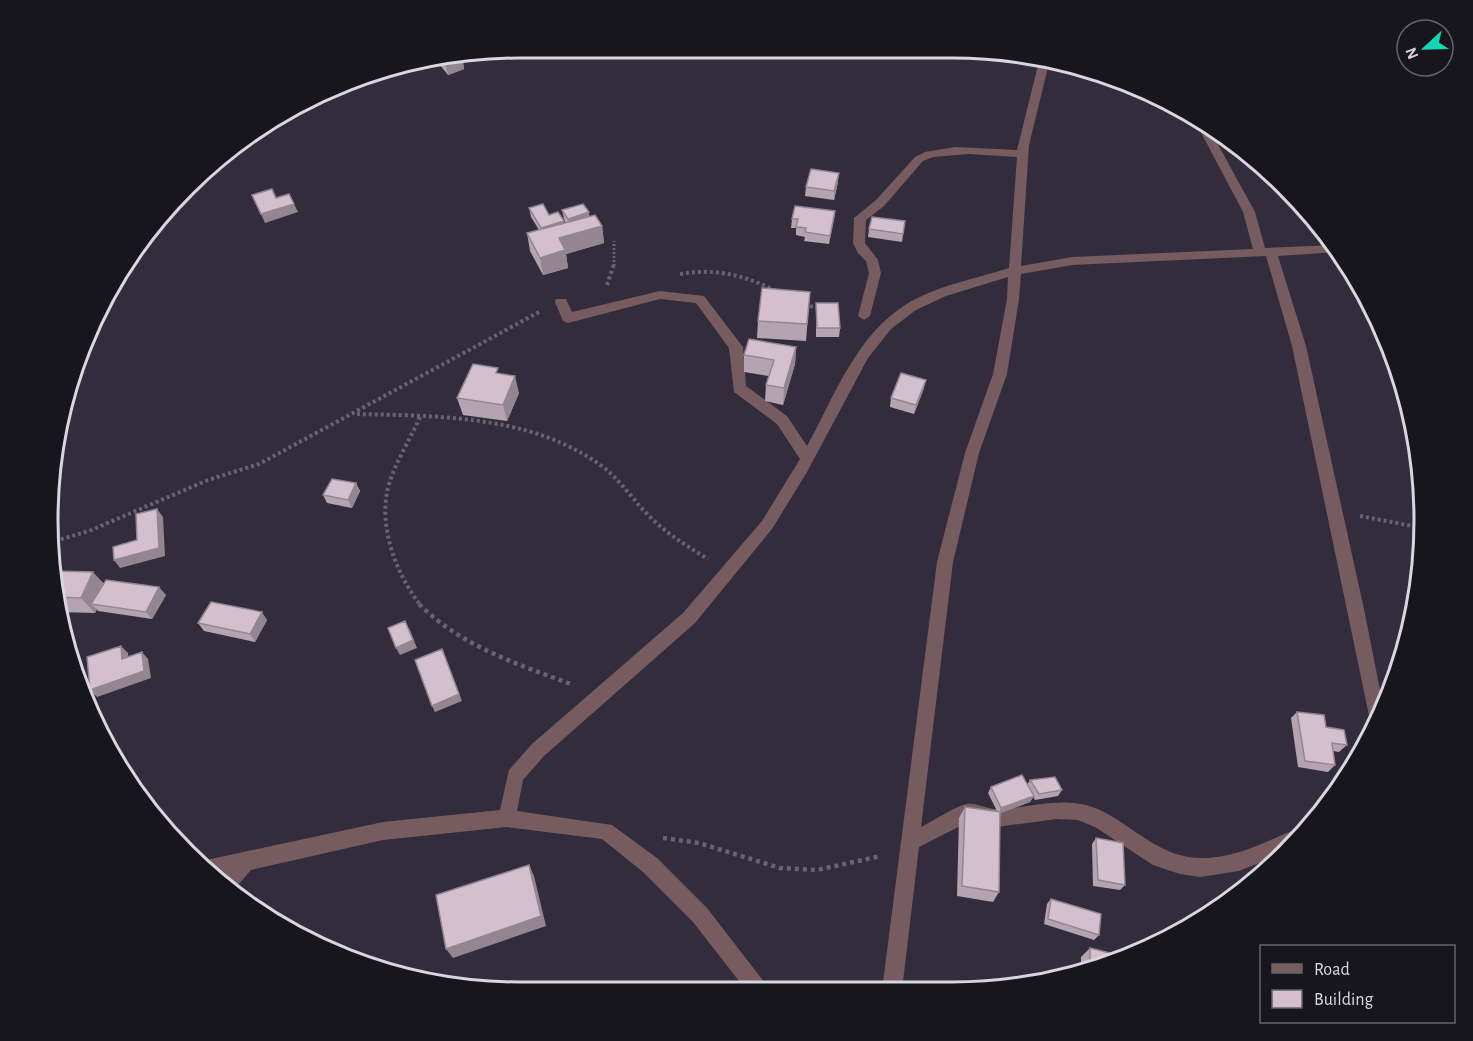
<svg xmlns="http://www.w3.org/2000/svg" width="1473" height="1041" font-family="'Alegreya Sans',sans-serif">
  <rect width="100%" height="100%" fill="#322c3c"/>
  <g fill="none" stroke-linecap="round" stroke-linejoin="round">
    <!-- path-far2 -->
    <path stroke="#686371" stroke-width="3" stroke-dasharray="2 2" stroke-linecap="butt" d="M 614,266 L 614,241"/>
    <!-- path-far1 -->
    <path stroke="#686371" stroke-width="4" stroke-dasharray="3 3" stroke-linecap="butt" d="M 680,274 C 716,268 744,275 776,291
      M 607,285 L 614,264
      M 804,305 L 820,308
      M 357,414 C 438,416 529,415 599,464 C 619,478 632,499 649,516 C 667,534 687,546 708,559
      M 420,417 C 410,440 396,461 389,484 C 377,525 396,574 421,606
      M 1360,516 L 1423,528
      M 55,541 L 89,531 L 208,480 L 259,464 L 541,311"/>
    <!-- path -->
    <path stroke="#686371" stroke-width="4.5" stroke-dasharray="4 4" stroke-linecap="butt" d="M 419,604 C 462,647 518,664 573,685
      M 663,838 L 699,843 L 780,868 L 817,870 L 881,856"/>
    <!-- minor -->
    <path fill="#765c5f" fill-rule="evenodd" d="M 1040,57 L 1050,59 L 1029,145 L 1021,266 L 1072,257 L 1253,249 L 1243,212 L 1195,121 L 1197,118 L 1209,128 L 1255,212 L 1265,248 L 1334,245 L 1339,252 L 1278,256 L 1306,346 L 1364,609 L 1384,710 L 1376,729 L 1372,730 L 1292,346 L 1266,256 L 1072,265 L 1021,274 L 1019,299 L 1007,374 L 979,453 L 953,562 L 921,827 C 936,819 951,809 966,804 C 975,802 987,809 997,809 C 1033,808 1066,794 1100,810 C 1135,827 1160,858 1202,858 C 1237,858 1269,840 1301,827 L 1307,830 L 1286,852 L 1239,871 L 1200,877 L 1180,874 L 1153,865 L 1095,827 L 1078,820 L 1057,819 L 996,827 L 970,821 L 919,847 L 902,990 L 882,990 L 937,562 L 965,453 L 993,374 L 1007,299 L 1008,277 L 946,296 L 916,310 L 891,329 L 868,358 L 807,472 L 772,529 L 695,623 L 544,756 L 523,780 L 517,811 L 612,825 L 657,858 L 707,908 L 765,983 L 768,990 L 746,990 L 693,922 L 643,872 L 602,839 L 507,827 L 383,840 L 251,870 L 231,893 L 217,881 L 222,875 L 212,876 L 197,862 L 383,822 L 500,810 L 509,770 L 532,744 L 683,613 L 762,521 L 800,459 L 777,424 L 734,392 L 729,348 L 696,303 L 660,299 L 568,323 L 563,321 L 555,302 L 556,299 L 566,299 L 572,312 L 660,291 L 704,296 L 743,347 L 746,386 L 787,416 L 807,446 C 834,397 856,336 905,305 C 935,286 975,279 1009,268 L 1017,157 L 969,154 L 933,157 L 923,161 L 884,206 L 866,220 L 865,243 L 878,260 L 881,273 L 870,316 L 864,320 L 858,316 L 869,273 L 866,261 L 858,253 L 853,243 L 854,218 L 876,200 L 915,157 L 925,152 L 955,147 L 1017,150 Z"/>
  </g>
  <!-- wall -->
  <path fill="#b5a4b0" d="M 470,55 L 471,59 L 463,62 L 464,69 L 448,75 L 435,59 Z
    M 838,182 L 834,200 L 805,196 L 806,187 Z
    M 529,208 L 564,221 L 564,223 L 566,223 L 564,219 L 562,210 L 589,216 L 602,226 L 604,243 L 566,254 L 568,268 L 543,275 L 530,251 L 527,233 L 539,230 L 531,217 Z
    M 835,211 L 829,244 L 804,241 L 805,237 L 796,235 L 796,228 L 791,228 L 792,219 Z
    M 905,221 L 902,242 L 868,237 L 869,229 Z
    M 810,292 L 806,341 L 757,338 L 758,321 Z
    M 816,303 L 840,328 L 839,337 L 816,337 Z
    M 796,347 L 795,364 L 783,405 L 765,401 L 766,385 L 769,376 L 744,372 L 744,355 Z
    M 500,374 L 519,393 L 507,421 L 463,415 L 457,398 Z
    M 924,388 L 914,414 L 890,407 L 891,398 Z
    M 356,483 L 360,491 L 352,508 L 327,503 L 323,495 Z
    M 56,571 L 104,583 L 166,595 L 152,619 L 98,611 L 97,609 L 95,613 L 57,612 Z
    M 267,620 L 255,642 L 204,631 L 198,623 Z
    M 1297,712 L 1347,745 L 1339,752 L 1333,751 L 1335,765 L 1328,772 L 1298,767 L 1291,718 Z
    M 1030,780 L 1062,790 L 1058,796 L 1035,800 L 1033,797 L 1030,802 L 1000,813 L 999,892 L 993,902 L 957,896 L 959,818 L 965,807 L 997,811 L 988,793 L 991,787 L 1027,785 Z
    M 1096,838 L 1125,885 L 1120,890 L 1093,886 L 1092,844 Z
    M 1051,899 L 1099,935 L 1094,940 L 1044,924 L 1047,904 Z
    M 1090,948 L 1122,956 L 1081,969 L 1081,957 Z"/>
  <!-- shaded-wall -->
  <path fill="#948690" d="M 470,55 L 471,59 L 463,62 L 464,69 L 448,75 L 446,66 L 458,56 Z
    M 839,173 L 838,182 L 834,200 L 834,191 Z
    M 294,204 L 298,212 L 265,223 L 261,214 Z
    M 835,211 L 834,220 L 829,244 L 830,236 Z
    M 589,212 L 590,221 L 569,228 L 568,219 Z
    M 564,221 L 565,230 L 542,237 L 541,228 Z
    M 602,226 L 604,243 L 566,254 L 568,268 L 543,275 L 540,258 L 559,238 Z
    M 796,347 L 795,364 L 783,405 L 784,388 Z
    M 515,376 L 519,393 L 507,421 L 503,405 Z
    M 926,380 L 924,388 L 914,414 L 916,405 Z
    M 356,483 L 360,491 L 352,508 L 348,500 Z
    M 157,509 L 163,517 L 165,556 L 120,568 L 114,560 L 159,548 Z
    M 93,572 L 107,587 L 91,604 L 97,609 L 95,613 L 81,598 Z
    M 159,587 L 166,595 L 152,619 L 146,612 Z
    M 262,612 L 267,620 L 255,642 L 250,634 Z
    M 409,628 L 417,648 L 400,655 L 396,648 Z
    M 121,646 L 128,653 L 129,666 L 122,659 Z
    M 442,649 L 462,701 L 435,712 L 432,706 Z
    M 142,652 L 148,659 L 151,678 L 97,697 L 90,690 Z
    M 1034,796 L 1030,802 L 998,814 L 1001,808 Z
    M 529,865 L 534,876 L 546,926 L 453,958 L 446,949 Z"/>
  <!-- building -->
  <path fill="#d3bfcd" stroke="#948690" stroke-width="1.5" d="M 459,56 L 462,60 L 446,66 L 440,59 Z
    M 811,169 L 839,173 L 834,191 L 806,187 Z
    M 272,189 L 276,198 L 289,194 L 294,204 L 261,214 L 252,195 Z
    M 543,204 L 549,215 L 558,212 L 564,221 L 541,228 L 529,208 Z
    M 583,204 L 589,212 L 568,219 L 562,210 Z
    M 795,206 L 835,211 L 830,236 L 805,232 L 806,228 L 796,227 L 798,219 L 792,219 Z
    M 595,215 L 602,226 L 559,238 L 565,250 L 540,258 L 527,233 Z
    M 872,217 L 905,221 L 903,234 L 869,229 Z
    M 762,288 L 810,292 L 807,324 L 758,321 Z
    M 816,303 L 838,303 L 840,328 L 817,328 Z
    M 749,339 L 796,347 L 784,388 L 766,385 L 774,360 L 744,355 Z
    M 473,364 L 498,368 L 496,373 L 515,376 L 503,405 L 457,398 Z
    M 901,373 L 926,380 L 916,405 L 891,398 Z
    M 332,479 L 356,483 L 348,500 L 323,495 Z
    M 157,509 L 159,548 L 114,560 L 113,547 L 137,540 L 136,514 Z
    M 56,571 L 93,572 L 81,598 L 57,597 Z
    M 106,580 L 159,587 L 146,612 L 91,604 Z
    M 211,602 L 262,612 L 250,634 L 198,623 Z
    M 405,621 L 413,640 L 396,648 L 388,628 Z
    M 121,646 L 122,659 L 142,652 L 144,671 L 90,690 L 87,657 Z
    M 442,649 L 459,694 L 432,706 L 415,660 Z
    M 1297,712 L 1324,715 L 1326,727 L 1344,730 L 1347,745 L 1332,743 L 1335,765 L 1305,761 Z
    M 1022,775 L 1034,796 L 1001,808 L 991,787 Z
    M 1055,777 L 1062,790 L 1039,794 L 1030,780 Z
    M 965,807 L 1000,812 L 999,892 L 962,886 Z
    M 1096,838 L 1123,843 L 1125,885 L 1098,880 Z
    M 529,865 L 541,916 L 446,949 L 436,895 Z
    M 1051,899 L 1101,914 L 1099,935 L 1048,919 Z
    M 1090,948 L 1122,956 L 1090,966 Z"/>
  <!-- crop -->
  <path d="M0 0H1473V1041H0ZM520 58H952A462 462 0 0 1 1414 520V520A462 462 0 0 1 952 982H520A462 462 0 0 1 58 520V520A462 462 0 0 1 520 58Z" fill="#18161d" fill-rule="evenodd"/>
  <path fill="none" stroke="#d9d6e0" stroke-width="3" d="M520 58H952A462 462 0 0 1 1414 520V520A462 462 0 0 1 952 982H520A462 462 0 0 1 58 520V520A462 462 0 0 1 520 58Z"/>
  <!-- legend -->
  <rect x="1260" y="945" width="195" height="78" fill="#18161d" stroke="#65636b" stroke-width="1.5"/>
  <rect x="1272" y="964" width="30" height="9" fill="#765c5f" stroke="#65636b" stroke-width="1.5"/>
  <text x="1314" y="975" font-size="18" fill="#d9d6e0">Road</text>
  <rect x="1272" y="990" width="30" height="18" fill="#d3bfcd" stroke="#65636b" stroke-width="1.5"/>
  <text x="1314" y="1005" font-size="18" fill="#d9d6e0">Building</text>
  <!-- north arrow -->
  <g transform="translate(1425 48) rotate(248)"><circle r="28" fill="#18161d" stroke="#65636b" stroke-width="1.5"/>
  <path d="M0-4.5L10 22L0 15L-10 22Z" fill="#15d5b3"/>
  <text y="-9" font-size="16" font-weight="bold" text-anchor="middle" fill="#d9d6e0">N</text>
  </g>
</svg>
